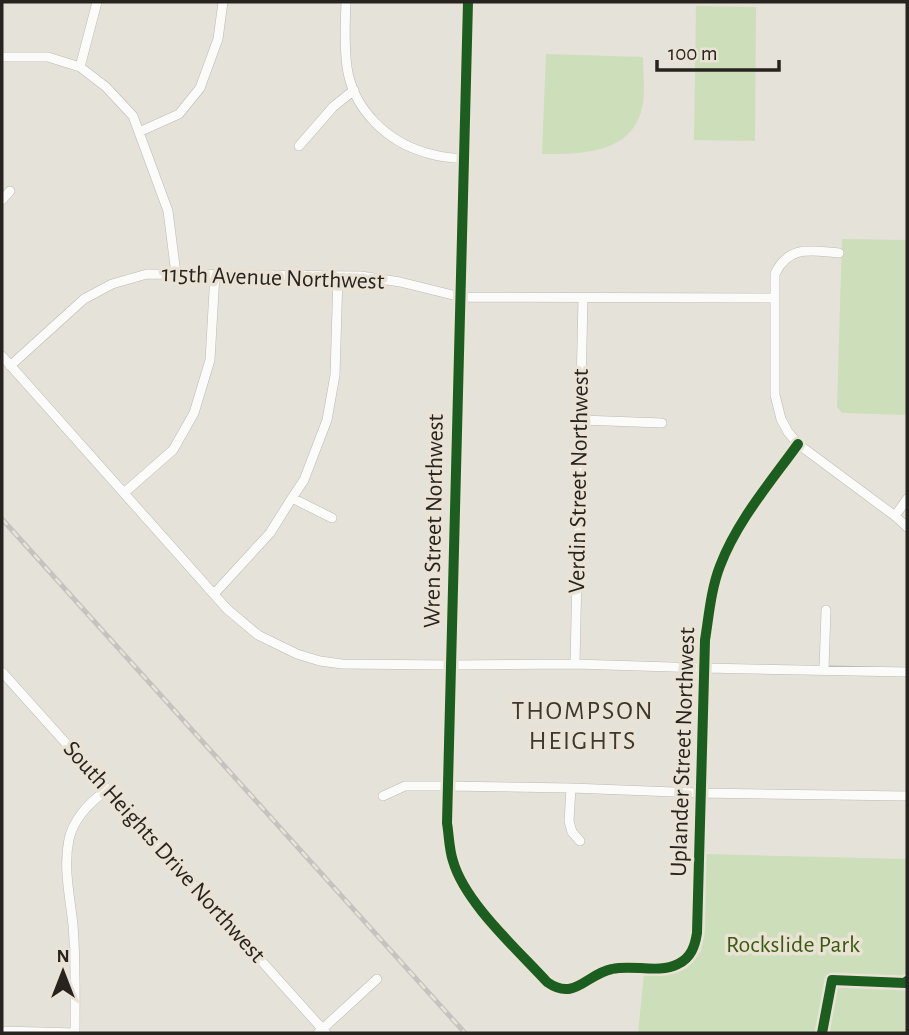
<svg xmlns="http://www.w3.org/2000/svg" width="909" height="1035" font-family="'Alegreya Sans',sans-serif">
  <rect width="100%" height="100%" fill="#e5e2da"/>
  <!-- green -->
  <path fill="#cddeba" d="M 696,6 L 756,7 L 755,141 L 694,140 Z
    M 546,54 L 643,57 C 643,74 646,95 641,112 C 628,155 578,154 542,154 Z
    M 842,239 L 907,240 L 907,415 L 842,413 L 837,407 Z
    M 706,854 L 907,859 L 907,1033 L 638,1033 L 644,974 L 670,974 L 687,967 L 701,951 L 705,928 Z"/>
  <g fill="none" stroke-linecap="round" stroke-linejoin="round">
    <!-- street casing -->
    <g stroke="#bdbab4" stroke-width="10">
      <path id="street" d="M 346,2 C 345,23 344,45 347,67 C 353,109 387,142 427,153 C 439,157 451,158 464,159
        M 468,2 L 447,823 C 449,835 449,849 453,861 C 465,903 517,949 547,982 C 575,1002 586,974 612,969 C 633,964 658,974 678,964 C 691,958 695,946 697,933 L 705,640 C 709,615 711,589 720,566 C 737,521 770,483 798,444
        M 2,57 L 48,57 L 80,67 L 106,87 L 133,116 L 168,211 L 176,274
        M 80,67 L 97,2
        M 139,132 L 179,114 L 200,88 L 218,39 L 223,2
        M 299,146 L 333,107 L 354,90
        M 2,200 L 10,191
        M 839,253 C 812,251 789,244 775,274 L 775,395 L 781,419 L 788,432 L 798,444 L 895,516 L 907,527
        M 2,356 L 227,609 L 258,635 L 297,654 L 320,661 L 342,664 L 452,665 L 575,664 L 704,668 L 907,672
        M 10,366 L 84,299 L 112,284 L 147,274 L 361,276 L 400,282 L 461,297 L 774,298
        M 581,420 L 662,423
        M 125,492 L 173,450 L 194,413 L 210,360 L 215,274
        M 292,498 L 332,518
        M 895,516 L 907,499
        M 214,594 L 270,533 L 292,498 L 304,480 L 327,420 L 335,375 L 338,276
        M 575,664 L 583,298
        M 824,669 L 826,610
        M 2,672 L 326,1033
        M 571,788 L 569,821 L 572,832 L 580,841
        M 383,796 L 405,786 L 448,786 L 571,788 L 700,793 L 907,796
        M 2,1031 L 75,1033
        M 75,1033 C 75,997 76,961 73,925 C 70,897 63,867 69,839 C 74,818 91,801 108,789
        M 318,1033 L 377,979"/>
    </g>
    <!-- street -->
    <use href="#street" stroke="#fbfbf9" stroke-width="9"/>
    <!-- rail casing -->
    <g stroke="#c4c3c0" stroke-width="5">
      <path id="rail" d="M 2,519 L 465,1033"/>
    </g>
    <!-- rail -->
    <use href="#rail" stroke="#eae3d5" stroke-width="2.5" stroke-dasharray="8" stroke-linecap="butt"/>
    <!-- cycleway casing -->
    <g stroke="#eae3d5" stroke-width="15">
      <path id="cycleway" d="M 468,2 L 447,823 C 449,835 449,849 453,861 C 465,903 517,949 547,982 C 575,1002 586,974 612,969 C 633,964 658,974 678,964 C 691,958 695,946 697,933 L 705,640 C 709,615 711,589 720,566 C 737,521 770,483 798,444
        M 822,1033 L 832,980 L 905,983 L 907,981"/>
    </g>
    <!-- cycleway -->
    <use href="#cycleway" stroke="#1b5e20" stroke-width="10"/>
  </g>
  <g text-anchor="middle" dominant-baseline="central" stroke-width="7" stroke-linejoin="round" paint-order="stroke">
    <!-- street labels -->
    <g font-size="24" fill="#27241f" stroke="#eae3d5">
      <text transform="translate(273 278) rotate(2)">115th Avenue Northwest</text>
      <text transform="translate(579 481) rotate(-89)">Verdin Street Northwest</text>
      <text transform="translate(434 521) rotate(-89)">Wren Street Northwest</text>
      <text transform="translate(683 752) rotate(-88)">Uplander Street Northwest</text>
      <text transform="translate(164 852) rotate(48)">South Heights Drive Northwest</text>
    </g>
    <!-- park labels -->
    <g font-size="24" fill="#395d0d" stroke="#eae3d5">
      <text x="793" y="945">Rockslide Park</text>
    </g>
    <!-- neighbourhood labels -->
    <g font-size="26" letter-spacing="2" fill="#3d382d" stroke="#eae3d5">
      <text x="583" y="711">THOMPSON<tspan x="583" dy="30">HEIGHTS</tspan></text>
    </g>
  </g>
  <!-- border -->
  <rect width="909" height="1035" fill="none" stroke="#27241f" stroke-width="7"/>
  <!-- north arrow -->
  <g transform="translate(63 972)" stroke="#eae3d5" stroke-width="5" paint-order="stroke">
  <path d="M0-5L12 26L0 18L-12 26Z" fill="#27241f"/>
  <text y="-10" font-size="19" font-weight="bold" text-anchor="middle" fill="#27241f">N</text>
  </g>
  <!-- scale -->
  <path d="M657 60v10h122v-10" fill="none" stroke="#27241f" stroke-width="3.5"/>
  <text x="668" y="60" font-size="21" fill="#27241f" stroke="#eae3d5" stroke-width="5" paint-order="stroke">100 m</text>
</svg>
